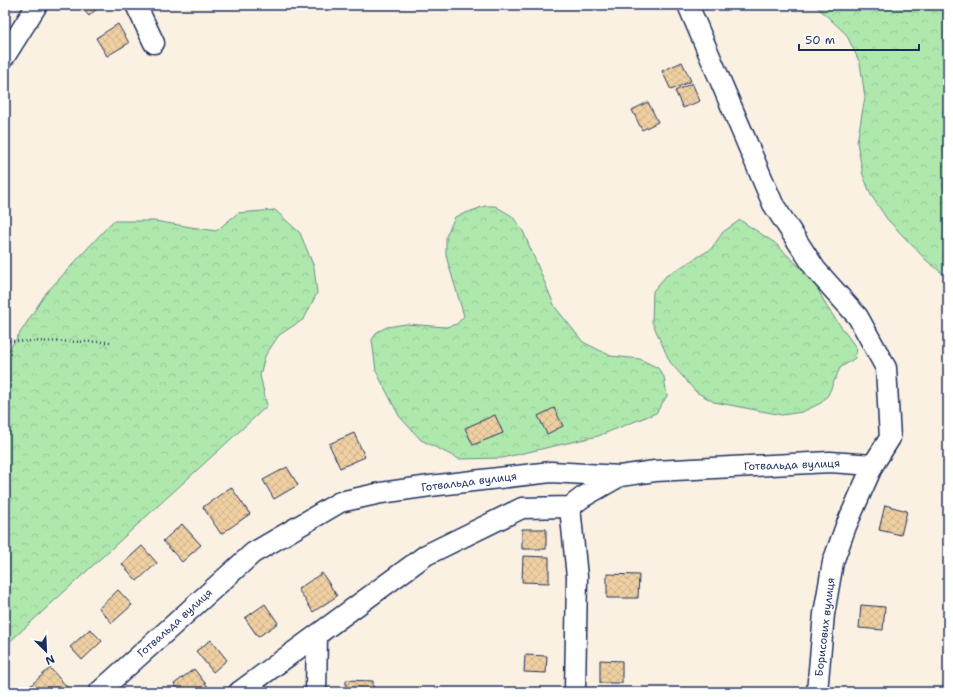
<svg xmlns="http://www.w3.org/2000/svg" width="953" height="697" font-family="'Shantell Sans',sans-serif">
  <defs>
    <pattern id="forest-crowns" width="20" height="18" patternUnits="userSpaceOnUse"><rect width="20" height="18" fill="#afe8ad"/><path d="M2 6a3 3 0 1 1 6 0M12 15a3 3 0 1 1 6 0" fill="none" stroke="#96c797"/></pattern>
    <pattern id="building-cross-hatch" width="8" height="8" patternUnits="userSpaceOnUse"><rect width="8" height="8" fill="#f0d0a2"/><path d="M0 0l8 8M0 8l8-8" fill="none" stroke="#cdb38e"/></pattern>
  </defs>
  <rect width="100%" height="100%" fill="#faf1e3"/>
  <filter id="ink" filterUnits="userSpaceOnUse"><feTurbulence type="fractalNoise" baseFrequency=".025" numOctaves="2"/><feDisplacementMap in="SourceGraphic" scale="8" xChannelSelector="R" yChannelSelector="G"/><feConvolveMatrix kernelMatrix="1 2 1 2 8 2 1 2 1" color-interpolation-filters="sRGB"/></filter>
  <g filter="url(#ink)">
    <!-- forest -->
    <path fill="url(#forest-crowns)" stroke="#658c86" d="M 815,5 L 948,5 L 948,278 L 926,260 L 887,219 L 871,195 L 863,175 L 857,142 L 865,97 L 860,63 L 846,34 Z
      M 485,206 L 495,206 L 512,216 L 523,231 L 555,307 L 583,342 L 611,356 L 640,359 L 658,368 L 664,377 L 667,396 L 656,413 L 598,436 L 502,458 L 459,459 L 421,440 L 399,416 L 376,371 L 372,340 L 377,332 L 387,327 L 406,324 L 446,327 L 457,324 L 464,316 L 446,256 L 446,236 L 455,217 Z
      M 275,210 L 300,233 L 314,267 L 317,293 L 304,319 L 279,335 L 265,356 L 260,375 L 267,406 L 5,646 L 5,356 L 46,293 L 113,221 L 154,221 L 216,231 L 238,213 Z
      M 740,220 L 775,243 L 813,280 L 827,307 L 857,349 L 855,358 L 840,368 L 828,395 L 821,403 L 802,412 L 782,415 L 714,402 L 696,392 L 670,362 L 652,322 L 653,291 L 666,276 L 711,249 L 723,232 Z"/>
    <!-- building -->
    <path fill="url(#building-cross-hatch)" stroke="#1b2f5e" d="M 79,5 L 101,5 L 89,16 Z
      M 118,24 L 129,43 L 107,56 L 96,38 Z
      M 682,62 L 691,81 L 671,90 L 662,71 Z
      M 692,83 L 700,101 L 683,108 L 675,91 Z
      M 648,102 L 658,122 L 642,130 L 632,110 Z
      M 554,408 L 563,426 L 547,434 L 538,416 Z
      M 495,415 L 503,433 L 473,445 L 465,428 Z
      M 354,433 L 365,457 L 340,468 L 329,444 Z
      M 287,467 L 298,485 L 274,499 L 263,480 Z
      M 231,487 L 250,514 L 221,534 L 203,507 Z
      M 885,505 L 907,511 L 901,535 L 879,530 Z
      M 182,524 L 201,545 L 182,562 L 163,541 Z
      M 522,529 L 546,529 L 546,549 L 522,549 Z
      M 142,546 L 157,563 L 137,581 L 122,564 Z
      M 523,556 L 549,557 L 549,583 L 522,582 Z
      M 322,573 L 337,596 L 313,612 L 298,589 Z
      M 607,574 L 639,575 L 638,598 L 607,598 Z
      M 118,590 L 132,605 L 112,623 L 99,608 Z
      M 265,604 L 278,623 L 258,637 L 245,618 Z
      M 861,605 L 885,607 L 883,630 L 859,628 Z
      M 90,629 L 102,641 L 82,660 L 70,647 Z
      M 211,640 L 227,660 L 213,672 L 196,651 Z
      M 525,655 L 547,656 L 546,673 L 524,672 Z
      M 600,660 L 622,661 L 622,683 L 600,683 Z
      M 50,668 L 68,688 L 63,692 L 35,692 L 30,686 Z
      M 194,669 L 209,688 L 203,692 L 180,692 L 174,684 Z
      M 346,680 L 373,681 L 373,692 L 346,692 Z"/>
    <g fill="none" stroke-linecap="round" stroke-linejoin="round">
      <!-- minor casing -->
      <g stroke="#1b2f5e" stroke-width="23">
        <path id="minor" d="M 136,5 L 154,43
          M 688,5 L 773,204 L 816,270 L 858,317 L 886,368 L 890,438 L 873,465
          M 5,56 L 37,5
          M 99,692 L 253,553 L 340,502 L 381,493 L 430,486 L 551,472 L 620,476 L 655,471 L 830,462 L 873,465 L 846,526 L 833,562 L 824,614 L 817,692
          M 239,692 L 426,555 L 522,508 L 570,507
          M 316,692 L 317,635
          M 575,692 L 577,577 L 570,507 L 583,497 L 620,476"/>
      </g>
      <!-- path -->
      <path stroke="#1b2f5e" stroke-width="2.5" stroke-dasharray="1 3" stroke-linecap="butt" d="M 5,341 L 111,342"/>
      <!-- minor -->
      <use href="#minor" stroke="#fff" stroke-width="20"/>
    </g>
  </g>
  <g text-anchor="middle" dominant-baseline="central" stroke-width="3" stroke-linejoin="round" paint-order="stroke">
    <!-- street labels -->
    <g font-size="11" fill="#1b2f5e" stroke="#fff">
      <text transform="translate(792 465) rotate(-2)">Готвальда вулиця</text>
      <text transform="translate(469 482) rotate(-7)">Готвальда вулиця</text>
      <text transform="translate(175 623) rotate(-42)">Готвальда вулиця</text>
      <text transform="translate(825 627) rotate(-83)">Борисових вулиця</text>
    </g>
  </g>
  <!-- margin -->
  <rect width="953" height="697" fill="none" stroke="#fff" stroke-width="20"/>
  <rect x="10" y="10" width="933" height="677" fill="none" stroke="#1b2f5e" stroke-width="1.5" filter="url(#ink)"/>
  <!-- north arrow -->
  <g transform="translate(46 651) rotate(156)" stroke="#ffffff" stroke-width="3" paint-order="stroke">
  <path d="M0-3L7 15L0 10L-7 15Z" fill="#1b2f5e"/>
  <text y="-6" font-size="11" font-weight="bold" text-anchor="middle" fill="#1b2f5e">N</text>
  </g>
  <!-- scale -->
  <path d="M799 44v6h120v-6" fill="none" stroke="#1b2f5e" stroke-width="2"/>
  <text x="805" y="44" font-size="12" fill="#1b2f5e" stroke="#ffffff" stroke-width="3" paint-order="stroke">50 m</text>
</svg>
